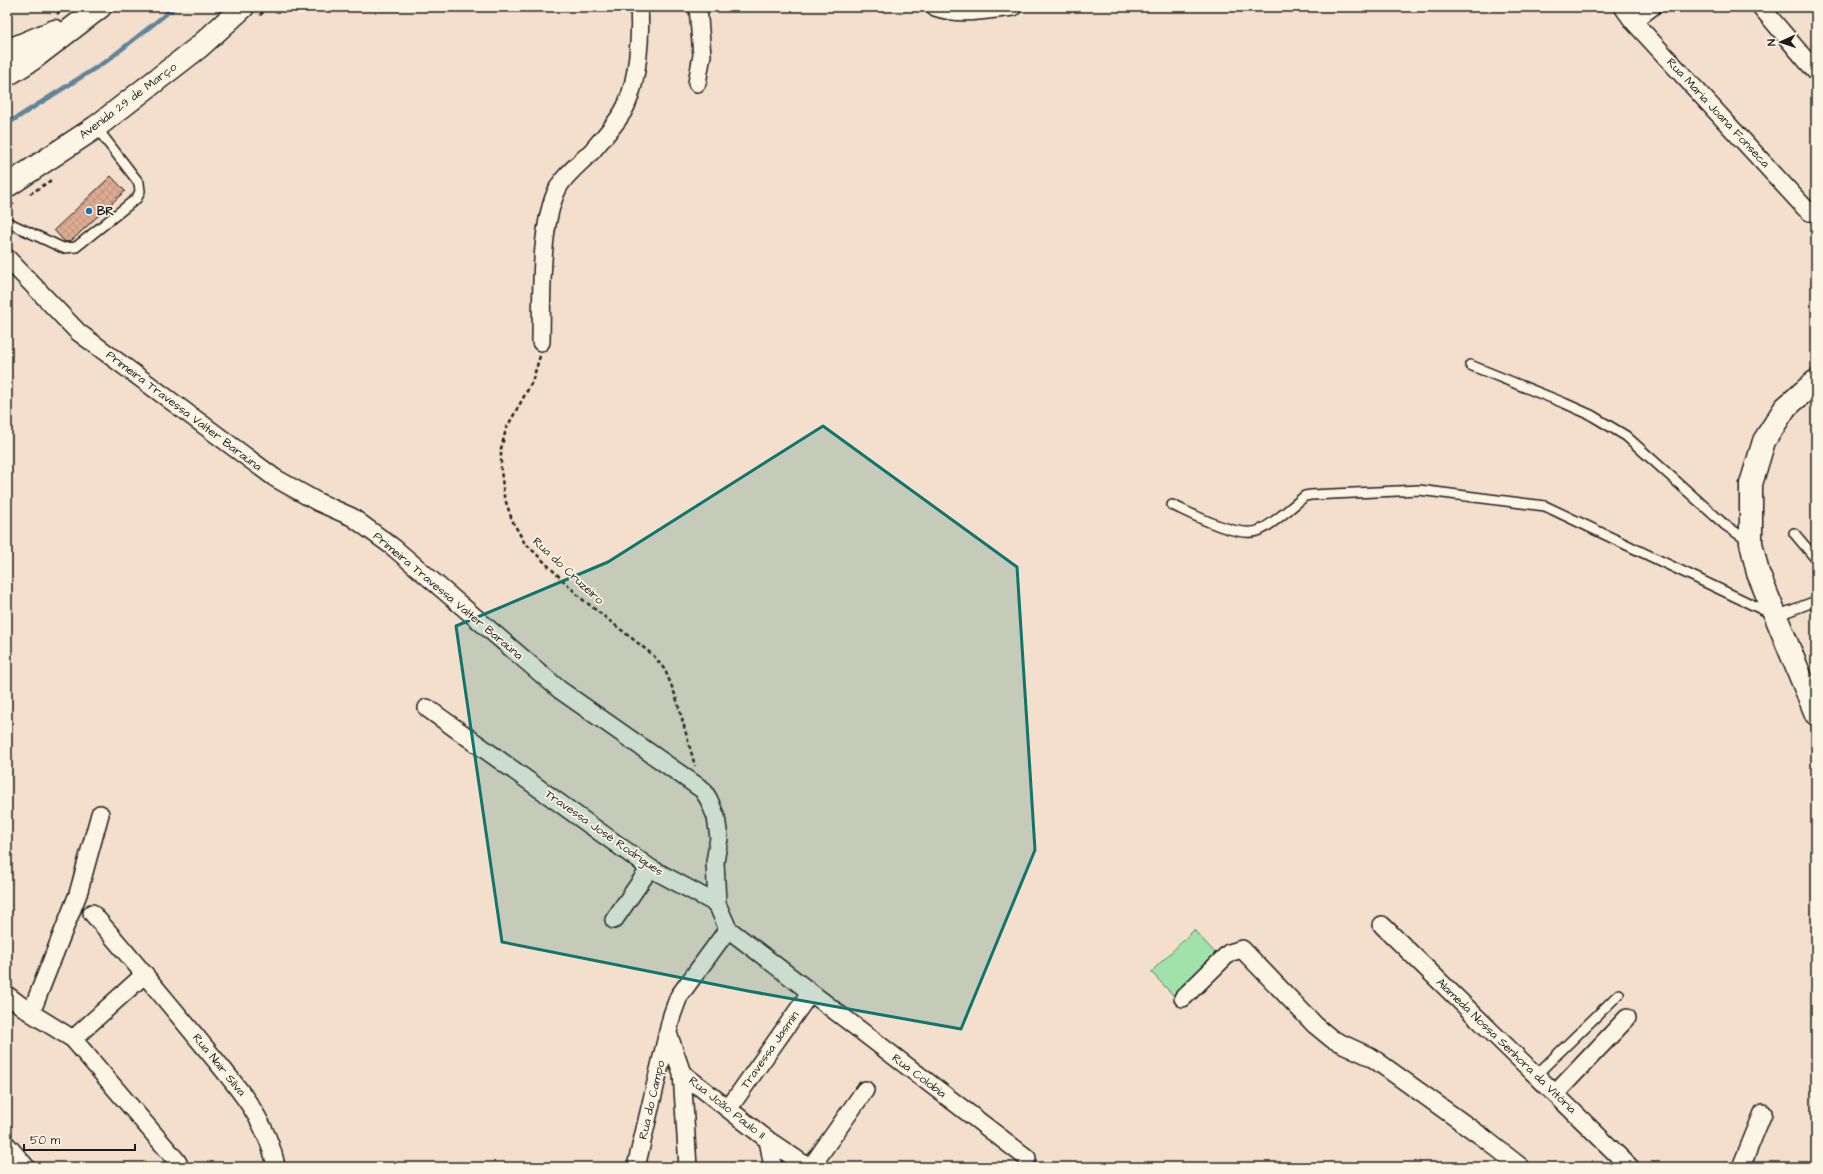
<svg xmlns="http://www.w3.org/2000/svg" width="1823" height="1174" font-family="'Architects Daughter',sans-serif">
  <defs>
    <pattern id="building-cross-hatch" width="8" height="8" patternUnits="userSpaceOnUse"><rect width="8" height="8" fill="#ddab90"/><path d="M0 0l8 8M0 8l8-8" fill="none" stroke="#bd937c"/></pattern>
  </defs>
  <rect width="100%" height="100%" fill="#f3dfcc"/>
  <filter id="ink" filterUnits="userSpaceOnUse"><feTurbulence type="fractalNoise" baseFrequency=".025" numOctaves="2"/><feDisplacementMap in="SourceGraphic" scale="8" xChannelSelector="R" yChannelSelector="G"/><feConvolveMatrix kernelMatrix="1 2 1 2 8 2 1 2 1" color-interpolation-filters="sRGB"/></filter>
  <g filter="url(#ink)">
    <!-- pitch -->
    <path fill="#a1e2ab" stroke="#5e7f64" d="M 1194,930 L 1216,954 L 1173,995 L 1151,972 Z"/>
    <g fill="none" stroke-linecap="round" stroke-linejoin="round">
      <!-- stream -->
      <path stroke="#608499" stroke-width="4.5" d="M 7,124 L 108,60 L 175,7"/>
    </g>
    <!-- building -->
    <path fill="url(#building-cross-hatch)" stroke="#1c1c1c" d="M 111,176 L 125,191 L 71,241 L 65,242 L 54,230 Z"/>
    <g fill="none" stroke-linecap="round" stroke-linejoin="round">
      <!-- lane casing -->
      <g stroke="#1c1c1c" stroke-width="12">
        <path id="lane" d="M 7,222 L 63,248 L 76,247 L 137,198 L 140,191 L 139,183 L 96,127
          M 1470,365 L 1564,403 L 1591,415 L 1626,436 L 1725,525 L 1750,542
          M 1172,505 C 1192,514 1240,540 1260,530 C 1272,525 1294,505 1305,496 L 1311,495 L 1419,490 L 1545,506 L 1776,616 L 1816,601
          M 1794,533 L 1816,559
          M 1535,1076 L 1619,994"/>
      </g>
      <!-- street casing -->
      <g stroke="#1c1c1c" stroke-width="20">
        <path id="street" d="M 935,7 C 960,16 987,10 1013,7
          M 1623,7 L 1633,21 L 1805,208 L 1810,212 L 1816,213
          M 1761,7 L 1816,72
          M 1633,21 L 1652,7
          M 697,83 L 702,55 L 698,7
          M 7,258 L 78,332 L 275,478 L 318,502 L 352,517 L 393,547 L 560,690 L 703,790 L 709,800 L 716,817 L 719,838 L 715,862 L 717,904
          M 541,342 C 542,299 539,226 558,188 C 565,174 582,162 593,150 C 604,136 618,123 626,106 C 638,79 641,37 639,7
          M 427,708 L 650,868 L 717,904 L 728,929 L 1027,1158
          M 92,913 C 127,953 160,993 194,1034 C 226,1074 267,1115 276,1167
          M 614,920 L 650,868
          M 1382,925 L 1630,1167
          M 7,995 L 31,1013 L 73,1039 L 177,1161 L 180,1167
          M 1183,998 L 1229,953 L 1242,949 L 1315,1025 L 1332,1039 L 1371,1057 L 1484,1138 L 1521,1167
          M 31,1013 L 78,894 L 100,814
          M 668,1033 L 682,1073 L 768,1140 L 808,1167
          M 73,1039 L 145,974
          M 682,1073 L 688,1167
          M 1555,1094 L 1627,1018
          M 729,1108 L 810,993
          M 768,1140 L 773,1167
          M 7,1145 L 26,1167
          M 636,1167 L 672,1015 L 679,996 L 728,929
          M 811,1167 L 865,1090
          M 1741,1167 L 1763,1113"/>
      </g>
      <!-- secondary casing -->
      <g stroke="#1c1c1c" stroke-width="25">
        <path id="secondary" d="M 1816,381 L 1785,408 L 1764,441 L 1751,484 L 1751,543 L 1758,573 L 1816,714"/>
      </g>
      <!-- primary casing -->
      <g stroke="#1c1c1c" stroke-width="25">
        <path id="primary" d="M 7,51 L 55,31
          M 7,75 L 31,60 L 100,7
          M 7,186 L 96,127 L 199,47 L 243,7"/>
      </g>
      <!-- path -->
      <path stroke="#1c1c1c" stroke-width="2.5" stroke-dasharray="4 3" stroke-linecap="butt" d="M 57,14 L 66,7
        M 260,15 L 269,7
        M 30,194 L 53,179
        M 7,208 L 14,204
        M 540,356 L 532,382 L 506,429 L 501,449 L 501,470 L 504,496 L 512,520 L 524,542 L 582,599 L 653,655 L 665,670 L 676,697 L 695,766"/>
      <!-- lane -->
      <use href="#lane" stroke="#fcf5e5" stroke-width="9"/>
      <!-- street -->
      <use href="#street" stroke="#fcf5e5" stroke-width="17"/>
      <!-- secondary -->
      <use href="#secondary" stroke="#fcf5e5" stroke-width="22"/>
      <!-- primary -->
      <use href="#primary" stroke="#fcf5e5" stroke-width="22"/>
    </g>
  </g>
  <!-- marked area -->
  <path fill="#0f766e" fill-opacity="0.2" stroke="#0f766e" stroke-width="3" stroke-linejoin="round" d="M 823,426 L 1017,567 L 1035,850 L 961,1029 L 748,991 L 502,942 L 456,626 L 608,562 Z"/>
  <!-- markers -->
  <circle fill="#1f6fb2" stroke="#fcf5e5" stroke-width="1.5" cx="89" cy="211" r="4"/>
  <g text-anchor="middle" dominant-baseline="central" stroke-width="3.5" stroke-linejoin="round" paint-order="stroke">
    <!-- street labels -->
    <g font-size="12" fill="#1c1c1c" stroke="#fcf5e5">
      <text transform="translate(128 101) rotate(-37)">Avenida 29 de Março</text>
      <text transform="translate(1718 113) rotate(47)">Rua Maria Joana Fonseca</text>
      <text transform="translate(184 411) rotate(37)">Primeira Travessa Valter Baraúna</text>
      <text transform="translate(568 571) rotate(43)">Rua do Cruzeiro</text>
      <text transform="translate(448 596) rotate(40)">Primeira Travessa Valter Baraúna</text>
      <text transform="translate(604 833) rotate(35)">Travessa José Rodrigues</text>
      <text transform="translate(1506 1046) rotate(44)">Alameda Nossa Senhora da Vitória</text>
      <text transform="translate(770 1050) rotate(-55)">Travessa Jasmin</text>
      <text transform="translate(219 1065) rotate(51)">Rua Nair Silva</text>
      <text transform="translate(919 1076) rotate(37)">Rua Colobia</text>
      <text transform="translate(652 1100) rotate(-77)">Rua do Campo</text>
      <text transform="translate(727 1108) rotate(38)">Rua João Paulo II</text>
    </g>
    <!-- poi labels -->
    <g font-size="12" font-weight="bold" fill="#1c1c1c" stroke="#fcf5e5" text-anchor="start">
      <text x="97" y="211">BR</text>
    </g>
  </g>
  <!-- margin -->
  <rect width="1823" height="1174" fill="none" stroke="#fcf5e5" stroke-width="24"/>
  <rect x="12" y="12" width="1799" height="1150" fill="none" stroke="#1c1c1c" stroke-width="1.5" filter="url(#ink)"/>
  <!-- north arrow -->
  <g transform="translate(1781 42) rotate(267)" stroke="#fcf5e5" stroke-width="3" paint-order="stroke">
  <path d="M0-3L7 15L0 10L-7 15Z" fill="#1c1c1c"/>
  <text y="-6" font-size="11" font-weight="bold" text-anchor="middle" fill="#1c1c1c">N</text>
  </g>
  <!-- scale -->
  <path d="M24 1144v6h111v-6" fill="none" stroke="#1c1c1c" stroke-width="2"/>
  <text x="30" y="1144" font-size="12" fill="#1c1c1c" stroke="#fcf5e5" stroke-width="3" paint-order="stroke">50 m</text>
</svg>
